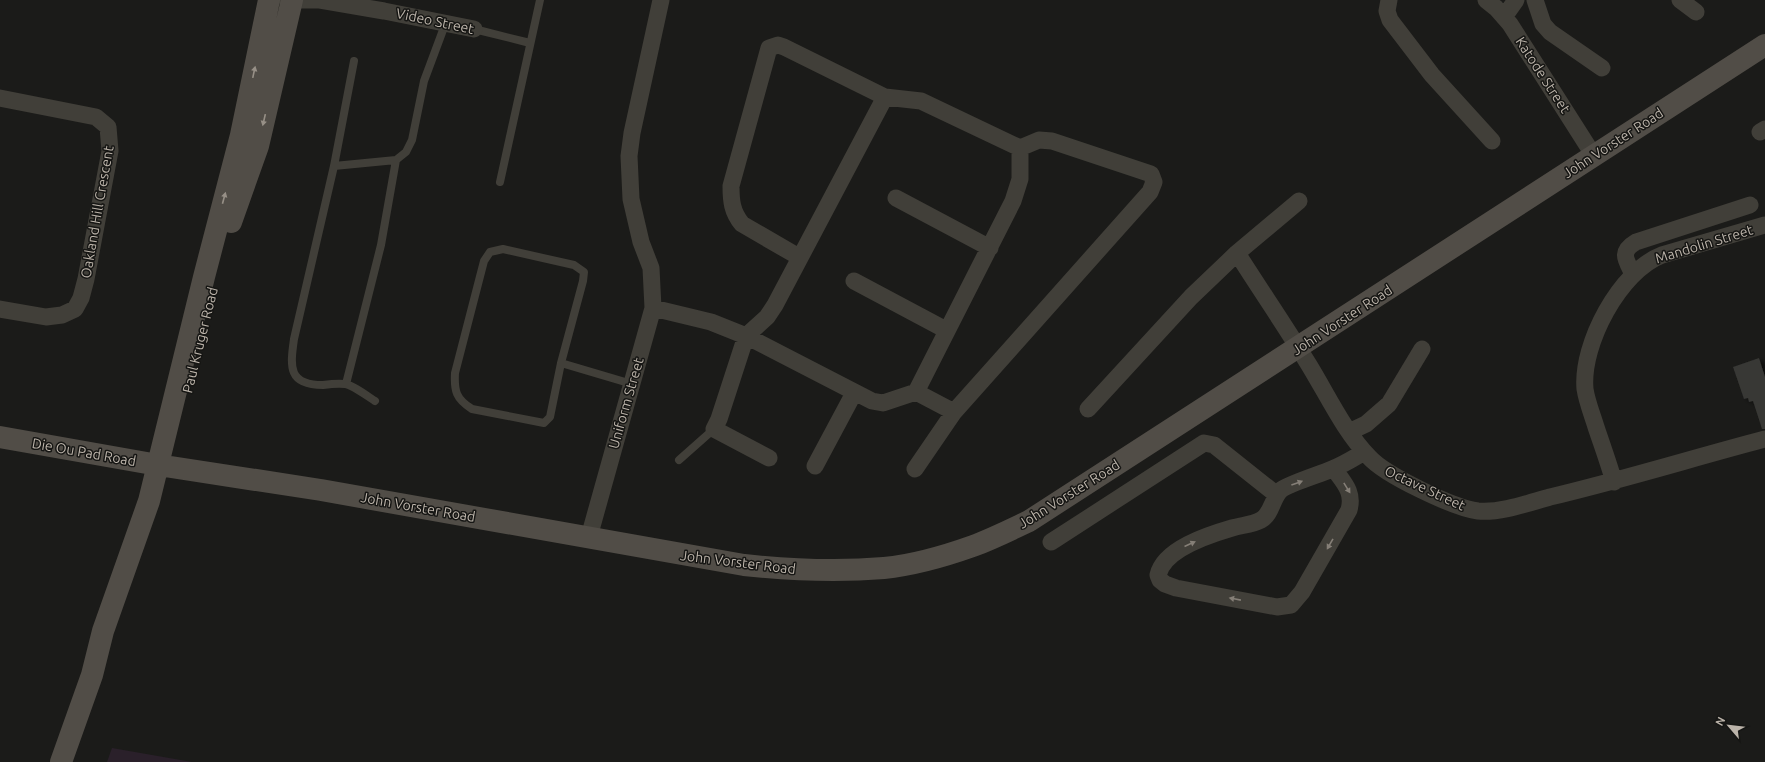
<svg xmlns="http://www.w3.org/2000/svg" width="1765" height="762" font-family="Ubuntu,sans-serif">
  <defs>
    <filter id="shadow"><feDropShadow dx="4.5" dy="2.5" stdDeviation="2" flood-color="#0009"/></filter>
  </defs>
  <rect width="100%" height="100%" fill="#1b1b19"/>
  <!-- green -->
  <path fill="#2a202a" d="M 112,748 L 192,762 L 107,762 Z"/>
  <!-- building -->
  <path fill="#373734" filter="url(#shadow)" d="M 1759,358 L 1765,377 L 1765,429 L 1762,429 L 1753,401 L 1749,402 L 1748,398 L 1744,399 L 1733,367 Z"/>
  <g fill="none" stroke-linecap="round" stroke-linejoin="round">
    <!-- lane -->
    <path stroke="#413f39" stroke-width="8" d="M 474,29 L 530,43
      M 354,61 L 334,166 L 294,339 C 290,367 288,385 323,385 C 330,384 338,383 345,384 C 353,385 367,396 375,401
      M 334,166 L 396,160 L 406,152 L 412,140 L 424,81 L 446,22
      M 500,182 L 540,0
      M 503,249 L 574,265 L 584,272 L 583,281 L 561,363 L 550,417 L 544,423 L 472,409 C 456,399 454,391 455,373 L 484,261 L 490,252 Z
      M 561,363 L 632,384
      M 346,384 L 381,245 L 396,160
      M 679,460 L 714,429"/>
    <!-- street -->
    <path stroke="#413f39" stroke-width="17" d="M 287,0 L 320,0 L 384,11 L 474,29
      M 1389,0 L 1387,11 L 1390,20 L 1432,75 L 1492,141
      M 1486,0 L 1496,8 L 1510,24 L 1594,156
      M 1535,0 L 1543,24 L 1550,32 L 1602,68
      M 1680,0 L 1696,12
      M 1504,17 L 1516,0
      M 0,98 L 96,117 L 108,127 L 110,151 L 86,279 L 81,298 L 75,309 L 62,315 L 46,317 L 0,309
      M 1760,132 L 1765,129
      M 896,198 L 990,248
      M 1237,253 C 1261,291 1286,327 1309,365 C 1328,396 1344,431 1369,457 C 1385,475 1454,508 1478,511 C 1501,513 1528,503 1550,497 C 1622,480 1693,458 1765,439
      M 799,257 L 742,224 C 732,212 731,201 731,186 L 769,48 L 778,45 L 784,47 L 885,97
      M 1633,274 C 1626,260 1619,252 1636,242 L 1750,205
      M 854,281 L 946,330
      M 653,308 L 711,322 L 746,336 L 872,401 L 883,403 L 916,392 L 954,412
      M 916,392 L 1013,201 L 1020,179 L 1020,148
      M 1088,409 L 1191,297 L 1237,253 L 1299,201
      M 1349,432 L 1366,424 L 1389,404 L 1422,349
      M 769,458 L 714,429 L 719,419 L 746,336 L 767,317 L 775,305 L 885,97 L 921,101 L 1020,148 L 1039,140 L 1052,141 L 1151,174 L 1154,182 L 1150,192 L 954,412 L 915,469
      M 815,466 L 854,393
      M 1334,469 C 1344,483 1354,492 1349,510 L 1302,592 L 1291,605 L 1277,607 L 1176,588 L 1165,584 L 1160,580 L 1158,575 C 1164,549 1208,535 1232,528 C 1242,525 1252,525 1261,520 C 1272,514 1272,498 1281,490 C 1288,484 1321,474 1332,469 C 1343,465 1354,458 1364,452
      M 1614,482 C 1609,464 1602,445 1596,427 C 1592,414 1587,402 1585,389 C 1581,344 1620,271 1662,255 L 1765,225
      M 589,537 L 653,308 L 651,268 L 641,242 L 631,199 L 629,156 L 632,133 L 661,0
      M 1051,542 L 1204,443 L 1214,445 L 1277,495"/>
    <!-- secondary -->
    <path stroke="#514d47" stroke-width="22" d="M 231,222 L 258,146 L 292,0
      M 0,437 L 158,465 L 321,490 L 744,565 C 791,570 838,572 884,568 C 914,565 945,556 973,546 C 992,539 1010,530 1029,521 L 1765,45
      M 61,762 L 92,675 L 103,631 L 149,501 L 204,277 L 241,135 L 269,0"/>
  </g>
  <!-- one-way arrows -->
  <defs><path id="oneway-solid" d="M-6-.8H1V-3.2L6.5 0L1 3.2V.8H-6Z"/></defs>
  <g fill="#979087">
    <use href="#oneway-solid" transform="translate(254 72) rotate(-78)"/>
    <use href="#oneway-solid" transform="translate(264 120) rotate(103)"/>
    <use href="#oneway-solid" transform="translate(224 198) rotate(-75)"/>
  </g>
  <g fill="#857f77">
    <use href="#oneway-solid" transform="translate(1297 483) rotate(-20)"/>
    <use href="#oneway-solid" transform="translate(1347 488) rotate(58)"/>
    <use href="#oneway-solid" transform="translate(1190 544) rotate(-24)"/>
    <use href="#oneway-solid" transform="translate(1330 544) rotate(120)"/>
    <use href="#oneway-solid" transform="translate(1235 599) rotate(-169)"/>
  </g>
  <g text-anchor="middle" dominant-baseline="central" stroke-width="3" stroke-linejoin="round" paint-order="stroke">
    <!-- street labels -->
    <g font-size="14" fill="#bcb4aa" stroke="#161614">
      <text transform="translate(435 21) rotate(12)">Video Street</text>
      <text transform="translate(1543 75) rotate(57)">Katode Street</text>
      <text transform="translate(1613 143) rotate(-33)">John Vorster Road</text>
      <text transform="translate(97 212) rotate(-80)">Oakland Hill Crescent</text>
      <text transform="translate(1704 244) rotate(-17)">Mandolin Street</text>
      <text transform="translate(1342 320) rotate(-33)">John Vorster Road</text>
      <text transform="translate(200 340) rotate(-76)">Paul Kruger Road</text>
      <text transform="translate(626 403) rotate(-74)">Uniform Street</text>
      <text transform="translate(84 452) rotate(10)">Die Ou Pad Road</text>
      <text transform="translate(1425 488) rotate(25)">Octave Street</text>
      <text transform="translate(1069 494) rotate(-32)">John Vorster Road</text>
      <text transform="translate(418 507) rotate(10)">John Vorster Road</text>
      <text transform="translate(738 562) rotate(7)">John Vorster Road</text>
    </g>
  </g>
  <!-- north arrow -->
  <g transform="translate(1729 726) rotate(298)" stroke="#161614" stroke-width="3" paint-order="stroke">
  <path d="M0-3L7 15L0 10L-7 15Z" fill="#bcb4aa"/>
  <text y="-6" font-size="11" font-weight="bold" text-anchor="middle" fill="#bcb4aa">N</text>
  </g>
</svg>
